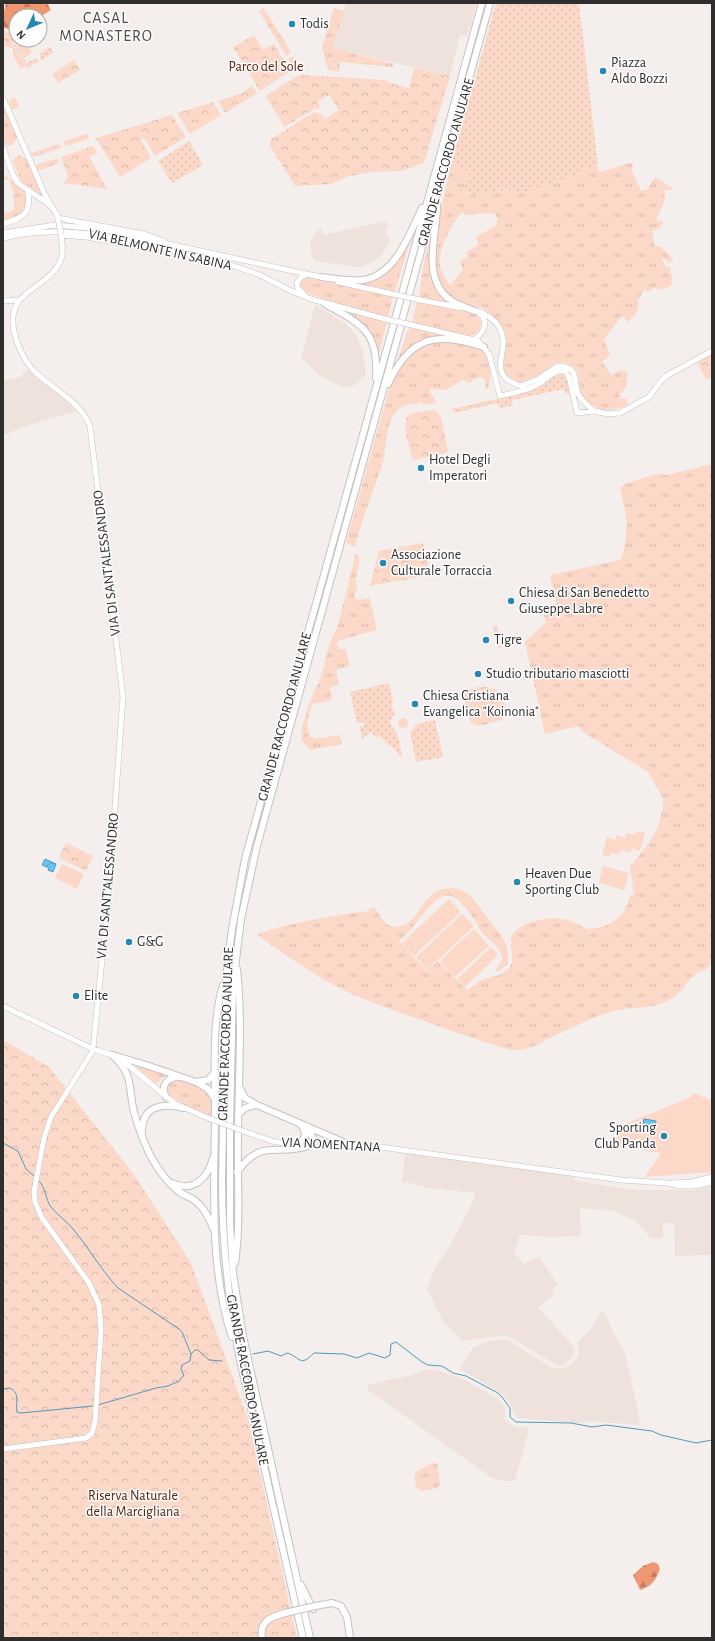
<svg xmlns="http://www.w3.org/2000/svg" width="715" height="1641" font-family="'Alegreya Sans',sans-serif">
  <defs>
    <pattern id="grass-tufts" width="24" height="20" patternUnits="userSpaceOnUse"><rect width="24" height="20" fill="#fcd8c9"/><path d="M3 7l-1-3M5 7V3M7 7l1-3M15 17l-1-3M17 17v-4M19 17l1-3" fill="none" stroke="#d8baad"/></pattern>
    <pattern id="forest-firs" width="22" height="20" patternUnits="userSpaceOnUse"><rect width="22" height="20" fill="#ee9873"/><path d="M5 1l3.5 6h-7zM16 11l3.5 6h-7z" fill="#c17c5f"/></pattern>
    <pattern id="park-crowns" width="20" height="18" patternUnits="userSpaceOnUse"><rect width="20" height="18" fill="#fcd8c9"/><path d="M2 6a3 3 0 1 1 6 0M12 15a3 3 0 1 1 6 0" fill="none" stroke="#d8baad"/></pattern>
    <pattern id="garden-dots" width="8" height="8" patternUnits="userSpaceOnUse"><rect width="8" height="8" fill="#fcd8c9"/><path d="M2 2h.1M6 6h.1" fill="none" stroke="#d8baad" stroke-width="1.8" stroke-linecap="round"/></pattern>
    <pattern id="water-waves" width="16" height="10" patternUnits="userSpaceOnUse"><rect width="16" height="10" fill="#63c5f6"/><path d="M0 5q4-4 8 0t8 0" fill="none" stroke="#52a0c8"/></pattern>
  </defs>
  <rect width="100%" height="100%" fill="#f4efed"/>
  <!-- built -->
  <path fill="#efe2dd" d="M 346,3 L 477,3 L 467,36 L 460,35 L 450,76 L 333,48 Z
    M 384,221 L 388,225 L 385,233 L 389,238 L 390,242 L 381,256 L 370,263 L 361,267 L 350,266 L 315,261 L 312,257 L 310,243 L 317,231 L 321,229 L 324,235 Z
    M 315,305 L 345,323 L 357,336 L 363,353 L 366,375 L 353,386 L 342,387 L 319,375 L 301,358 Z
    M 28,368 L 77,411 L 32,424 L 3,435 L 3,381 L 23,376 L 22,372 L 27,371 Z
    M 405,1152 L 490,1165 L 573,1174 L 575,1181 L 643,1191 L 643,1190 L 692,1190 L 712,1186 L 712,1255 L 675,1256 L 674,1223 L 663,1223 L 663,1238 L 651,1238 L 635,1221 L 613,1211 L 580,1208 L 580,1225 L 582,1233 L 579,1236 L 551,1237 L 520,1235 L 514,1252 L 524,1264 L 539,1257 L 558,1284 L 552,1289 L 554,1295 L 538,1307 L 573,1346 L 575,1350 L 571,1358 L 563,1365 L 556,1365 L 517,1341 L 504,1335 L 463,1341 L 443,1322 L 427,1289 L 435,1267 L 451,1244 L 475,1197 L 474,1193 L 429,1188 L 406,1182 L 402,1184 Z
    M 601,1312 L 603,1312 L 606,1314 L 611,1328 L 625,1354 L 638,1410 L 640,1425 L 588,1421 L 578,1423 L 552,1421 L 516,1418 L 510,1403 L 503,1394 L 459,1369 L 473,1348 L 486,1342 L 498,1340 L 508,1340 L 552,1368 L 563,1368 L 569,1366 L 577,1358 L 579,1351 L 577,1343 L 592,1327 Z
    M 434,1369 L 463,1379 L 498,1399 L 505,1408 L 505,1420 L 515,1427 L 527,1427 L 529,1429 L 515,1481 L 503,1481 L 492,1478 L 368,1390 L 367,1385 L 412,1375 L 423,1370 Z"/>
  <!-- grass -->
  <path fill="url(#grass-tufts)" fill-rule="evenodd" d="M 264,8 L 291,52 L 286,56 L 259,11 Z
    M 334,8 L 344,11 L 333,48 L 394,64 L 393,67 L 340,62 L 339,72 L 328,70 L 322,47 Z
    M 293,56 L 300,68 L 295,71 L 288,59 Z
    M 15,97 L 19,107 L 12,110 L 9,101 Z
    M 3,106 L 17,137 C 15,144 11,147 5,144 L 3,140 Z
    M 86,134 L 89,139 L 65,146 L 64,141 Z
    M 60,144 L 61,148 L 33,157 L 31,153 Z
    M 19,155 L 27,159 L 43,195 L 42,196 L 21,181 L 13,162 L 15,158 Z
    M 58,158 L 59,163 L 38,171 L 36,165 Z
    M 452,162 L 471,174 L 465,184 L 463,190 L 465,193 L 470,195 L 502,190 L 525,192 L 596,165 L 599,172 L 630,163 L 634,165 L 631,169 L 641,191 L 647,190 L 655,177 L 674,189 L 664,191 L 665,199 L 656,221 L 662,221 L 663,223 L 658,229 L 652,231 L 655,246 L 661,247 L 673,259 L 669,263 L 664,258 L 662,259 L 666,267 L 670,267 L 672,280 L 671,286 L 661,290 L 660,289 L 658,290 L 656,287 L 648,292 L 645,289 L 637,301 L 639,303 C 638,311 635,316 628,322 L 622,316 L 604,339 L 610,355 L 602,362 L 612,376 L 619,370 L 627,371 C 627,380 628,389 619,394 L 621,399 L 626,398 L 628,404 L 626,405 C 611,414 588,411 581,393 C 578,385 580,375 575,369 C 571,363 561,362 555,363 C 543,373 511,398 503,368 C 502,362 505,354 506,348 C 506,337 499,322 492,315 C 477,300 448,309 438,281 C 433,269 435,257 436,245 C 438,216 445,190 452,162 ZM 462,212 L 465,215 L 489,213 L 495,214 L 498,220 L 496,222 L 497,225 L 476,237 L 479,245 L 466,252 L 468,257 L 460,261 L 463,270 L 450,285 C 434,267 439,249 450,230 C 454,224 457,217 462,212 Z
    M 3,175 L 25,189 L 27,204 L 23,213 L 3,221 L 3,214 L 14,210 L 14,195 L 9,180 L 3,180 Z
    M 413,231 L 395,292 L 350,282 L 383,273 Z
    M 430,240 L 430,264 L 433,281 L 457,305 L 419,297 L 424,262 Z
    M 306,277 L 393,297 L 388,317 L 338,304 L 302,291 L 298,287 L 300,278 Z
    M 417,302 L 475,314 L 481,321 L 480,329 L 475,334 L 469,336 L 412,323 Z
    M 339,309 L 387,322 L 378,357 L 374,342 Z
    M 410,327 L 446,335 L 430,339 L 396,365 L 407,332 Z
    M 443,340 L 472,345 L 482,349 C 491,361 494,378 486,391 L 485,379 L 479,377 L 469,383 L 463,380 L 446,390 L 431,389 L 429,391 L 436,401 L 435,403 L 423,405 L 422,402 C 414,403 405,404 399,409 C 385,421 387,446 383,462 C 374,491 362,517 355,547 L 346,543 L 389,389 C 401,358 411,349 443,340 Z
    M 712,464 L 712,963 L 705,970 C 689,972 685,993 669,1000 C 651,1010 629,1006 610,1012 C 594,1017 577,1025 562,1032 C 545,1040 530,1052 511,1050 C 482,1042 455,1032 427,1022 C 393,1010 358,999 326,981 C 305,968 283,954 263,939 L 257,934 C 293,922 331,916 368,911 L 371,908 L 375,908 C 381,916 384,927 396,927 C 419,926 421,894 442,889 C 467,883 477,904 489,920 C 502,937 509,941 508,964 L 499,971 L 495,971 L 502,960 C 502,946 488,941 481,931 C 474,920 464,900 451,896 C 436,892 420,920 412,928 C 408,933 403,937 399,941 L 427,971 L 438,961 L 467,990 L 481,980 L 499,975 L 508,969 L 512,963 L 511,936 C 524,919 549,916 568,920 C 575,922 581,927 588,929 C 591,929 594,928 597,928 C 614,925 627,913 630,895 L 634,895 L 630,867 L 650,841 L 658,827 L 663,807 L 663,798 L 648,772 L 583,732 L 579,726 L 545,734 L 525,642 L 546,622 L 544,615 L 558,611 L 550,575 L 621,560 L 625,544 L 627,521 L 620,488 L 625,484 L 646,477 L 656,474 L 667,475 Z
    M 356,553 C 366,561 350,578 358,590 L 355,593 L 354,596 L 357,600 L 369,598 L 370,599 L 377,630 L 340,640 L 337,642 L 337,645 L 340,649 L 346,649 L 350,666 L 336,670 L 339,684 L 330,688 L 332,700 L 312,704 L 307,724 L 310,737 L 313,737 L 314,739 L 340,735 L 342,744 L 310,750 L 301,740 L 303,734 L 301,731 L 310,701 L 321,677 L 329,645 L 338,625 Z
    M398 723a5 5 0 1 1 10 0a5 5 0 1 1-10 0Z
    M 133,1064 L 167,1074 L 156,1084 Z
    M 176,1080 C 189,1081 209,1087 213,1101 C 214,1105 212,1112 212,1117 L 185,1105 L 167,1094 L 165,1087 L 168,1083 Z
    M 432,1463 L 435,1463 L 438,1465 L 440,1484 L 438,1488 L 421,1491 L 416,1486 L 414,1476 L 417,1471 Z"/>
  <!-- forest -->
  <path fill="url(#forest-firs)" d="M 6,3 L 47,3 L 51,10 L 43,15 L 42,20 L 40,20 L 40,16 L 16,16 L 16,33 L 3,27 L 3,16 Z
    M 653,1562 L 658,1564 L 660,1569 C 656,1580 651,1587 640,1590 L 633,1575 L 643,1566 Z"/>
  <!-- park -->
  <path fill="url(#park-crowns)" d="M 3,30 L 16,35 L 16,40 L 18,40 L 12,44 L 26,66 L 21,69 L 13,56 L 13,48 L 3,46 Z
    M 254,35 L 263,50 L 274,44 L 290,71 L 260,91 L 233,47 Z
    M 74,60 L 80,70 L 58,83 L 52,74 Z
    M 414,68 L 450,76 L 424,163 L 401,171 L 372,172 L 349,176 L 331,184 L 295,186 L 270,146 L 270,140 L 314,112 L 323,115 L 325,119 L 339,110 L 329,95 L 317,102 L 321,109 L 316,108 L 284,127 L 266,96 L 297,76 L 302,75 L 386,80 L 387,82 L 409,88 Z
    M 252,86 L 257,93 L 225,113 L 218,101 L 242,93 Z
    M 213,102 L 221,115 L 190,134 L 177,113 Z
    M 172,115 L 186,137 L 155,156 L 144,138 L 141,140 L 151,158 L 120,177 L 96,138 Z
    M 93,146 L 98,153 L 89,156 L 107,189 L 64,183 L 68,177 L 61,157 Z
    M 712,353 L 712,377 L 706,379 L 696,361 Z
    M 430,410 L 436,411 L 441,417 L 448,451 L 445,453 L 413,460 C 410,449 399,420 411,414 C 416,412 424,411 430,410 Z
    M 423,543 L 430,575 L 370,586 L 379,551 Z
    M 478,687 C 501,687 502,692 506,713 L 502,720 L 478,726 L 470,722 L 463,696 L 467,690 Z
    M 66,843 L 93,856 L 86,871 L 59,858 Z
    M 3,1040 L 49,1067 L 135,1176 L 191,1263 L 248,1419 L 297,1638 L 3,1638 Z"/>
  <!-- garden -->
  <path fill="url(#garden-dots)" d="M 496,3 L 579,3 L 598,165 L 584,170 L 584,172 L 529,191 C 520,193 511,189 502,190 C 491,191 481,194 470,195 L 463,190 L 465,184 L 471,174 L 452,162 Z
    M 14,43 L 27,63 L 36,58 L 39,61 L 28,68 L 13,44 Z
    M 50,47 L 54,52 L 42,60 L 39,54 Z
    M 189,141 L 203,165 L 172,183 L 158,161 Z
    M 561,373 L 567,376 L 570,391 L 569,393 L 566,394 L 564,389 L 512,400 L 513,405 L 499,409 L 498,403 L 454,413 L 452,409 L 523,393 L 536,388 Z
    M 497,625 L 502,649 L 498,647 L 493,626 Z
    M 389,683 L 393,703 C 390,709 394,709 395,714 C 384,724 395,728 398,736 C 400,743 402,753 402,759 L 391,745 L 389,746 L 380,736 L 376,738 L 371,732 L 362,739 L 360,727 L 364,726 L 363,722 L 357,723 L 350,692 Z
    M 435,720 L 443,757 L 416,762 L 410,732 L 417,724 Z"/>
  <!-- pitch -->
  <path fill="#fcd8c9" d="M 24,40 L 32,52 L 24,58 L 16,45 Z
    M 637,831 L 645,833 L 640,851 L 632,848 L 630,853 L 621,850 L 620,855 L 611,853 L 610,857 L 602,855 L 607,837 L 615,840 L 617,835 L 625,838 L 627,833 L 635,835 Z
    M 62,864 L 84,874 L 77,889 L 55,878 Z
    M 603,866 L 629,873 L 624,890 L 599,883 Z
    M 449,899 L 461,912 L 414,956 L 402,943 Z
    M 462,914 L 474,926 L 427,970 L 416,957 Z
    M 474,929 L 489,946 L 455,977 L 440,961 Z
    M 491,947 L 498,955 L 465,987 L 457,979 Z
    M 694,1093 L 712,1100 L 712,1172 L 645,1177 L 661,1153 L 616,1145 L 617,1127 L 689,1098 Z"/>
  <!-- water -->
  <path fill="url(#water-waves)" stroke="#5398ba" d="M 45,859 L 56,864 L 53,872 L 48,870 L 49,868 L 42,865 Z
    M 644,1119 L 656,1121 L 655,1127 L 643,1125 Z"/>
  <g fill="none" stroke-linecap="round" stroke-linejoin="round">
    <!-- stream -->
    <path stroke="#5398ba" stroke-width="1" d="M 3,1143 L 18,1151 L 26,1169 L 34,1176
      M 38,1180 C 46,1187 45,1199 51,1207 C 57,1215 67,1221 73,1229 C 89,1248 101,1270 118,1288 L 179,1329 L 182,1332 L 191,1354
      M 253,1354 L 268,1351 L 281,1356 L 287,1353 C 301,1357 299,1368 314,1353 L 344,1354 L 357,1358 L 369,1353 L 385,1358 L 390,1355 L 391,1344 L 396,1342 L 422,1362 L 428,1365 L 442,1366 L 453,1373 L 466,1376 L 498,1393 L 502,1397 L 510,1408 L 510,1417 L 516,1422 L 571,1423 L 592,1427 L 606,1425 L 652,1431 L 661,1435 L 696,1443 L 712,1440
      M 3,1389 L 10,1388 C 21,1394 15,1402 17,1412 L 21,1413 L 93,1406
      M 98,1405 L 156,1388 L 168,1386 L 179,1381 L 184,1375 L 181,1370 L 182,1365 L 190,1361 L 191,1354 L 195,1350 L 198,1350 L 209,1360 L 222,1361"/>
    <!-- secondary casing -->
    <g stroke="#c7c2c0" stroke-width="6">
      <path id="secondary" d="M 3,98 L 45,195 L 52,207
        M 3,148 C 7,157 12,177 18,183 C 30,194 53,201 58,218 L 144,234 L 164,241
        M 3,224 C 25,217 31,214 28,190
        M 3,233 L 55,225 L 100,229 L 325,278
        M 3,238 C 51,226 97,233 144,244
        M 152,246 L 228,264 L 260,275 L 291,291 L 311,299 L 385,319
        M 338,282 L 388,293
        M 304,294 L 298,289 L 297,283 L 301,277 L 306,275
        M 420,300 L 462,308
        M 3,301 L 18,300
        M 472,310 C 491,314 505,326 503,347 C 502,355 498,367 503,375 C 506,381 515,384 521,386 L 538,379 L 558,366 C 579,366 573,380 578,394 C 582,401 588,406 594,411
        M 412,325 L 478,341 L 489,354 L 500,396 C 513,393 526,391 537,385 C 546,380 554,369 565,371 L 569,377 L 577,413 L 594,411 L 608,414 L 620,413 L 649,397 L 661,381 L 666,376 L 712,351
        M 475,339 C 485,332 489,320 478,312
        M 3,1006 L 93,1049 L 112,1055 L 128,1065 L 174,1103 L 203,1116
        M 243,1131 L 272,1141 L 295,1145
        M 307,1146 L 350,1145 L 380,1147 L 621,1180 L 667,1183 L 680,1186 L 694,1186 L 712,1182
        M 672,1183 L 691,1182 L 712,1177
        M 3,1449 L 86,1438 L 92,1433 L 95,1422 L 101,1331 L 99,1305 L 89,1283 L 42,1218 L 35,1202 L 34,1192 L 44,1138 L 51,1117 L 92,1052 L 93,1049 L 109,890 L 123,697 L 90,426 C 79,399 51,389 32,369 C 23,358 17,344 14,331 C 5,288 50,290 61,259 C 64,251 62,243 61,235 L 86,237 L 136,246 L 155,247"/>
    </g>
    <!-- highway casing -->
    <g stroke="#c7c2c0" stroke-width="8">
      <path id="highway" d="M 437,205 C 437,236 420,280 452,301 C 459,306 468,308 475,311
        M 322,277 C 335,279 350,281 363,280 C 396,275 410,233 422,208
        M 325,304 C 362,324 379,332 376,378
        M 395,319 L 482,3
        M 402,320 L 490,3
        M 388,384 C 410,336 437,331 484,347
        M 223,985 C 212,1021 215,1068 215,1106 C 215,1180 208,1266 232,1337
        M 112,1055 C 134,1074 128,1087 134,1112 C 138,1127 144,1142 150,1155 C 157,1168 167,1182 178,1191 C 182,1194 187,1196 191,1198 C 203,1205 209,1218 214,1230
        M 113,1055 L 149,1066 L 196,1082 L 208,1089 L 215,1099
        M 196,1082 L 208,1080 L 215,1072
        M 239,1087 L 245,1098 L 257,1105 L 350,1145
        M 166,1097 C 160,1086 167,1077 179,1077
        M 238,1115 L 245,1108 L 256,1105
        M 142,1132 C 142,1105 163,1103 184,1108
        M 292,1145 L 300,1142 L 305,1137 L 304,1129 L 300,1124
        M 237,1172 C 262,1137 277,1157 308,1146 L 312,1143 L 313,1138 L 307,1127
        M 172,1183 C 193,1193 208,1178 213,1158
        M 235,1263 C 241,1223 237,1180 238,1139 C 238,1083 243,1024 237,969
        M 301,1585 L 313,1609
        M 315,1606 L 332,1603 L 341,1606 L 347,1617 L 350,1638
        M 262,1638 C 259,1621 271,1617 285,1613
        M 303,1638 L 240,1360 C 228,1300 222,1241 222,1180 L 226,976 L 232,929 L 245,859 L 394,323
        M 310,1638 L 243,1336 L 233,1273 L 230,1224 L 230,1126 L 233,985 L 241,919 L 257,846 L 401,325"/>
    </g>
    <!-- secondary -->
    <use href="#secondary" stroke="#fff" stroke-width="5"/>
    <!-- highway -->
    <use href="#highway" stroke="#fff" stroke-width="6"/>
    <!-- secondary-bridge casing -->
    <g stroke="#c7c2c0" stroke-width="6" stroke-linecap="butt">
      <path id="secondary-bridge" d="M 58,218 L 61,235
        M 388,293 L 420,300
        M 385,319 L 412,325
        M 203,1116 L 243,1131"/>
    </g>
    <!-- highway-bridge casing -->
    <g stroke="#c7c2c0" stroke-width="8" stroke-linecap="butt">
      <path id="highway-bridge" d="M 285,1613 L 315,1606"/>
    </g>
    <!-- secondary-bridge -->
    <use href="#secondary-bridge" stroke="#fff" stroke-width="5"/>
    <!-- highway-bridge -->
    <use href="#highway-bridge" stroke="#fff" stroke-width="6"/>
  </g>
  <!-- markers -->
  <g fill="#2587b2" stroke="#fefdfd" stroke-width="1.5">
    <circle cx="292" cy="24" r="4"/>
    <circle cx="603" cy="71" r="4"/>
    <circle cx="421" cy="468" r="4"/>
    <circle cx="383" cy="563" r="4"/>
    <circle cx="511" cy="601" r="4"/>
    <circle cx="486" cy="640" r="4"/>
    <circle cx="478" cy="674" r="4"/>
    <circle cx="415" cy="704" r="4"/>
    <circle cx="517" cy="882" r="4"/>
    <circle cx="129" cy="942" r="4"/>
    <circle cx="76" cy="996" r="4"/>
    <circle cx="664" cy="1136" r="4"/>
  </g>
  <g text-anchor="middle" dominant-baseline="central" stroke-width="3" stroke-linejoin="round" paint-order="stroke">
    <!-- poi labels -->
    <g font-size="14" fill="#2f2e2d" stroke="#fefdfd" text-anchor="start">
      <text x="300" y="24">Todis</text>
      <text x="611" y="63">Piazza<tspan x="611" dy="16">Aldo Bozzi</tspan></text>
      <text x="429" y="460">Hotel Degli<tspan x="429" dy="16">Imperatori</tspan></text>
      <text x="391" y="555">Associazione<tspan x="391" dy="16">Culturale Torraccia</tspan></text>
      <text x="519" y="593">Chiesa di San Benedetto<tspan x="519" dy="16">Giuseppe Labre</tspan></text>
      <text x="494" y="640">Tigre</text>
      <text x="486" y="674">Studio tributario masciotti</text>
      <text x="423" y="696">Chiesa Cristiana<tspan x="423" dy="16">Evangelica "Koinonia"</tspan></text>
      <text x="525" y="874">Heaven Due<tspan x="525" dy="16">Sporting Club</tspan></text>
      <text x="137" y="942">G&amp;G</text>
      <text x="84" y="996">Elite</text>
      <text x="656" y="1128" text-anchor="end">Sporting<tspan x="656" dy="16">Club Panda</tspan></text>
    </g>
    <!-- park labels -->
    <g font-size="14" fill="#582308" stroke="#fefdfd">
      <text x="266" y="67">Parco del Sole</text>
      <text x="133" y="1496">Riserva Naturale<tspan x="133" dy="16">della Marcigliana</tspan></text>
    </g>
    <!-- street labels -->
    <g font-size="14" fill="#2f2e2d" stroke="#fefdfd">
      <text transform="translate(446 162) rotate(-74)">GRANDE RACCORDO ANULARE</text>
      <text transform="translate(160 250) rotate(13)">VIA BELMONTE IN SABINA</text>
      <text transform="translate(107 563) rotate(-97)">VIA DI SANT'ALESSANDRO</text>
      <text transform="translate(285 717) rotate(-75)">GRANDE RACCORDO ANULARE</text>
      <text transform="translate(108 886) rotate(-85)">VIA DI SANT'ALESSANDRO</text>
      <text transform="translate(226 1034) rotate(-88)">GRANDE RACCORDO ANULARE</text>
      <text transform="translate(331 1145) rotate(3)">VIA NOMENTANA</text>
      <text transform="translate(247 1380) rotate(79)">GRANDE RACCORDO ANULARE</text>
    </g>
    <!-- quarter labels -->
    <g font-size="16" letter-spacing="1" fill="#4f4b49" stroke="#fefdfd">
      <text x="106" y="18">CASAL<tspan x="106" dy="18">MONASTERO</tspan></text>
    </g>
  </g>
  <!-- border -->
  <rect width="715" height="1641" fill="none" stroke="#2f2e2d" stroke-width="8"/>
  <!-- north arrow -->
  <g transform="translate(28 28) rotate(226)"><circle r="19" fill="#fefdfd" stroke="#abaaaa"/>
  <path d="M0-3L7 15L0 10L-7 15Z" fill="#2587b2"/>
  <text y="-6" font-size="11" font-weight="bold" text-anchor="middle" fill="#2f2e2d">N</text>
  </g>
</svg>
